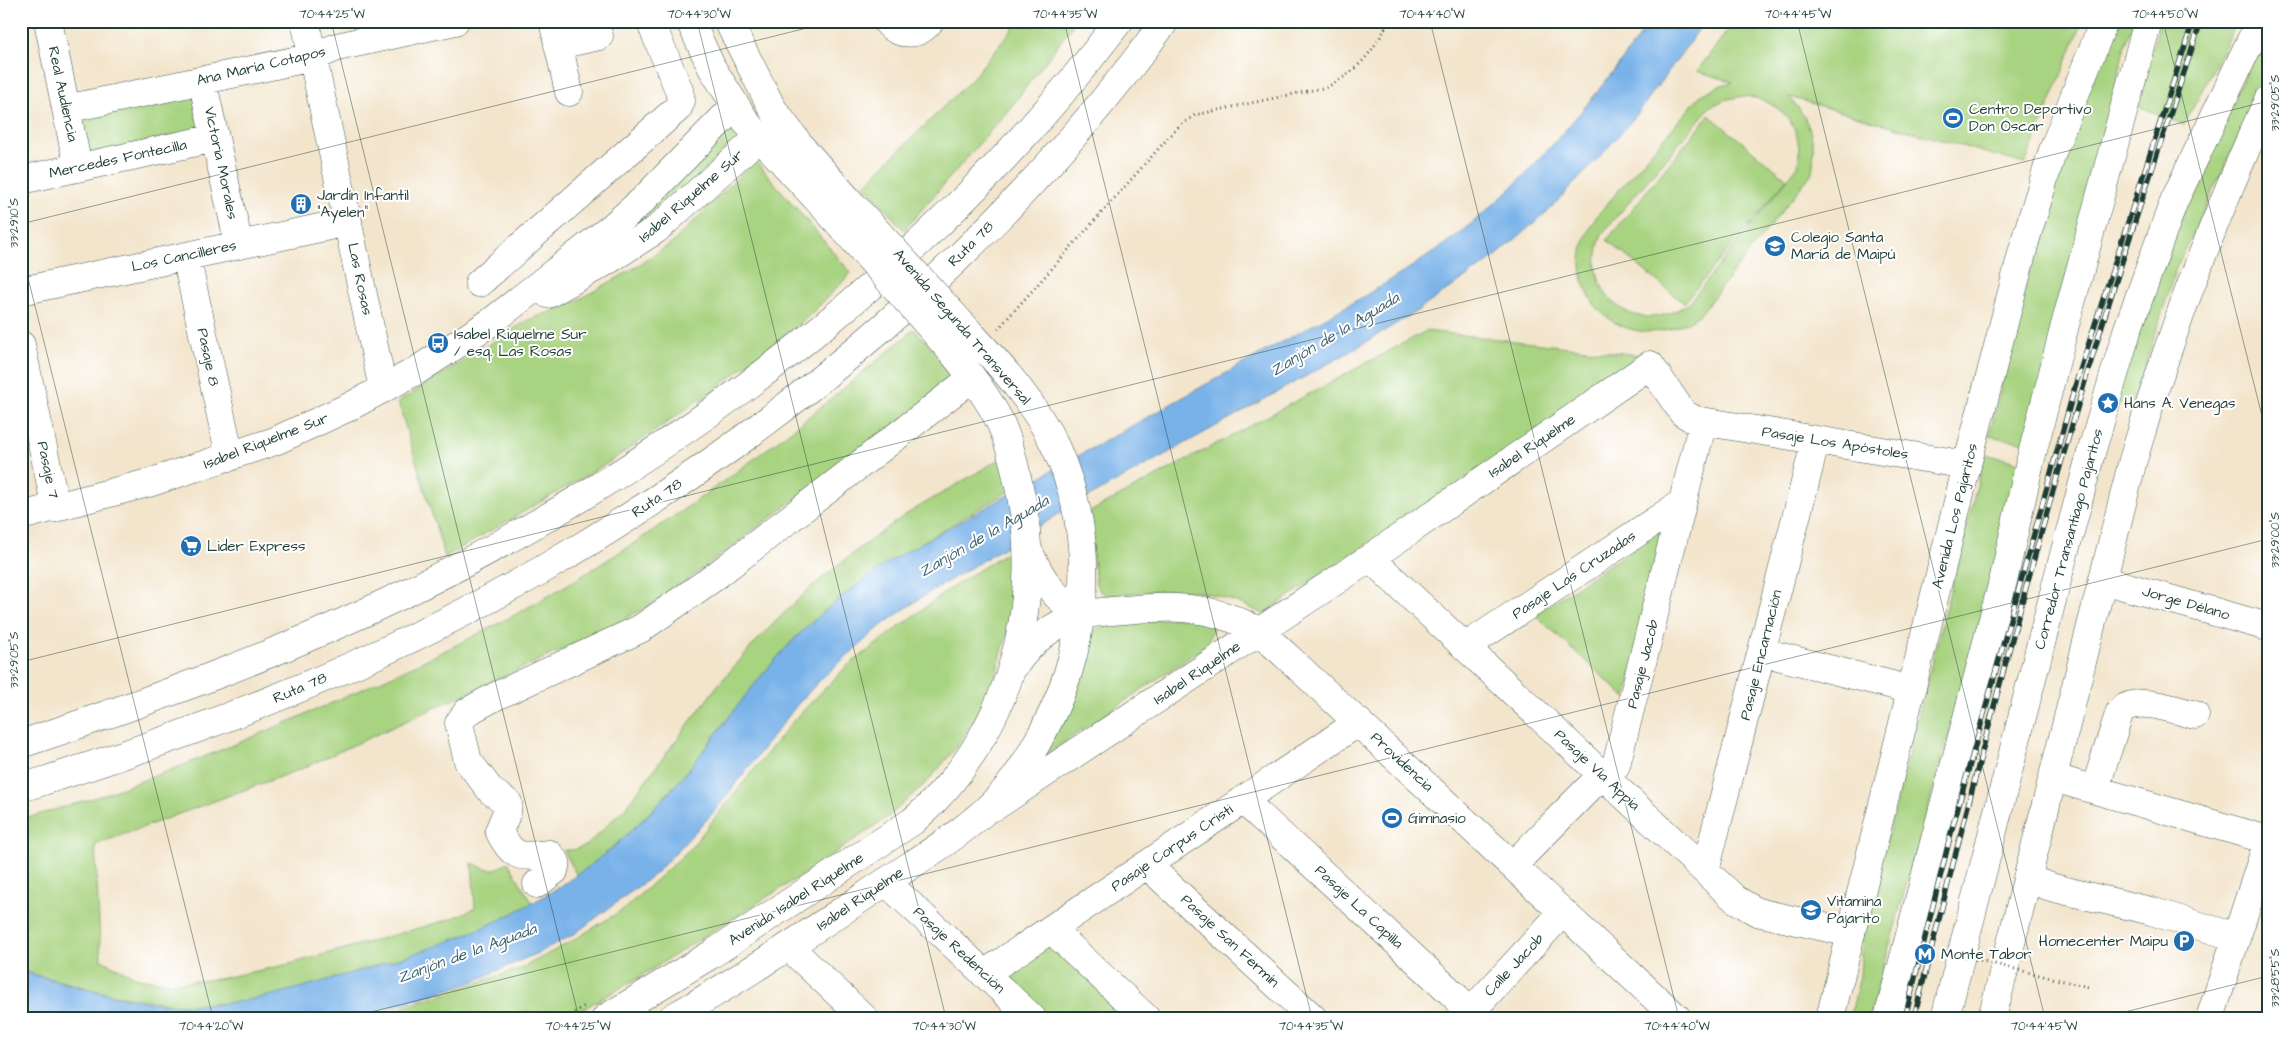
<svg xmlns="http://www.w3.org/2000/svg" width="2289" height="1039" font-family="'Architects Daughter',sans-serif">
  <rect width="100%" height="100%" fill="#fff"/>
  <filter id="ink" filterUnits="userSpaceOnUse"><feTurbulence type="fractalNoise" baseFrequency=".02" numOctaves="2"/><feDisplacementMap in="SourceGraphic" scale="10" xChannelSelector="R" yChannelSelector="G"/><feConvolveMatrix kernelMatrix="1 2 1 2 8 2 1 2 1" color-interpolation-filters="sRGB"/></filter>
  <filter id="wash" filterUnits="userSpaceOnUse"><feTurbulence type="fractalNoise" baseFrequency=".0096" numOctaves="4" result="noise"/><feDisplacementMap in="SourceGraphic" scale="20" xChannelSelector="R" yChannelSelector="G"/><feGaussianBlur stdDeviation="1.12" result="paint"/><feColorMatrix in="noise" values="0 0 0 0 0 0 0 0 0 0 0 0 0 0 0 0 0 1.4 0 .05"/><feComposite in="paint" operator="in"/></filter>
  <g filter="url(#wash)">
    <rect width="100%" height="100%" fill="#f3e5cc"/>
    <!-- green -->
    <path fill="#a8d380" stroke="#64885a" fill-rule="evenodd" d="M 1019,21 L 1076,21 L 1011,107 L 904,230 L 864,185 L 970,81 Z
      M 1735,21 L 2083,21 L 2025,164 L 1789,97 C 1810,119 1817,142 1812,173 L 1700,314 C 1625,369 1543,286 1600,212 L 1700,96 L 1718,86 L 1733,82 L 1697,71 ZM 1744,96 C 1783,101 1804,127 1798,166 L 1690,302 C 1637,342 1578,295 1602,234 L 1710,107 L 1724,100 Z
      M 2118,21 L 2134,21 L 2125,44 L 2092,193 L 2027,443 L 1989,436 L 2057,160 Z
      M 2160,21 L 2238,21 L 2184,125 L 2136,105 Z
      M 2268,21 L 2268,76 L 2176,268 L 2132,408 L 2104,401 L 2133,325 Z
      M 194,90 L 203,129 L 82,156 L 73,117 Z
      M 1709,115 L 1787,179 L 1684,303 L 1607,240 Z
      M 734,117 L 746,131 L 646,225 L 613,246 Z
      M 755,160 L 851,273 L 808,317 L 714,390 L 608,463 L 445,557 L 398,402 L 528,320 L 569,305 L 626,273 L 671,244 Z
      M 914,329 L 940,356 L 956,378 L 666,596 L 603,631 L 301,769 L 95,845 L 101,960 L 138,978 L 173,983 L 218,979 L 290,964 L 451,919 L 475,908 L 472,863 C 488,870 493,873 508,862 L 533,904 L 484,928 L 414,955 L 273,996 L 238,1003 L 179,1005 L 114,995 L 21,971 L 21,820 C 56,809 91,800 125,787 C 202,759 278,727 354,693 C 418,664 482,634 543,599 C 676,522 798,430 914,329 Z
      M 1426,331 L 1648,356 L 1263,614 C 1244,605 1226,597 1205,593 C 1173,587 1139,593 1107,596 L 1100,591 L 1096,584 L 1088,513 Z
      M 1985,454 L 2025,464 L 1869,1018 L 1850,1018 L 1860,976 L 1862,937 Z
      M 1005,456 L 1019,485 C 937,535 849,578 784,650 C 748,689 718,734 684,775 C 653,812 616,846 577,876 L 564,850 L 573,850 L 587,845 L 625,808 L 718,685 L 761,636 L 811,587 L 860,548 L 905,515 Z
      M 1672,522 L 1626,698 L 1535,615 Z
      M 1015,547 L 1014,607 L 992,689 L 960,743 L 928,781 L 889,816 L 810,870 L 638,978 L 567,1018 L 370,1018 L 520,969 L 572,941 L 624,909 L 689,850 L 794,720 L 846,667 L 948,590 Z
      M 1195,617 L 1213,628 L 1207,645 L 1041,758 L 1080,680 L 1094,631 L 1109,623 Z
      M 1055,938 L 1135,1018 L 1044,1018 L 998,976 Z"/>
    <!-- water -->
    <path fill="#79b2e9" stroke="#4c788e" d="M 1651,21 L 1705,21 L 1638,113 L 1605,151 L 1548,211 L 1490,261 L 1417,311 L 1351,351 L 1069,508 L 922,597 L 882,625 L 822,678 L 797,705 L 714,812 L 656,873 L 573,935 L 544,950 L 470,983 L 354,1018 L 21,1018 L 21,971 C 73,985 126,1002 179,1005 C 234,1008 286,992 338,977 C 462,941 555,908 649,814 C 699,764 736,701 785,649 C 818,613 857,584 898,556 C 1014,492 1130,427 1246,362 C 1327,316 1414,274 1485,212 C 1548,157 1601,89 1651,21 Z"/>
  </g>
  <g filter="url(#ink)">
    <g fill="none" stroke-linecap="round" stroke-linejoin="round">
      <!-- minor casing -->
      <g stroke="#3f564b" stroke-width="29">
        <path id="minor" d="M 48,21 L 78,167
          M 305,21 L 383,389
          M 553,21 L 569,92
          M 886,21 C 898,36 918,37 930,21
          M 558,45 L 599,36
          M 202,80 L 239,245
          M 66,109 L 313,57 L 337,47 L 455,21
          M 21,180 L 215,138
          M 186,256 L 230,457
          M 479,283 L 678,108 L 681,101 L 679,90 L 650,21
          M 21,291 L 348,222
          M 548,294 L 607,261 L 657,229 L 758,138
          M 21,345 L 56,508
          M 21,516 L 152,482 L 275,441 L 349,407 L 416,371 L 491,322 L 611,228 L 643,200 L 735,106
          M 1370,558 L 1735,899 L 1757,912 L 1851,933
          M 2103,580 L 2268,627
          M 1082,614 C 1136,609 1197,598 1248,626 C 1265,635 1280,650 1295,664 L 1677,1018
          M 1465,647 L 1682,503
          M 1762,652 L 1912,690
          M 2054,778 L 2268,840
          M 2095,789 L 2120,711 C 2138,695 2174,710 2195,715
          M 1243,800 L 1455,996 L 1471,1018
          M 994,807 L 1370,558 L 1650,365 L 1683,413 L 1695,420 L 1967,465
          M 1147,865 L 1313,1018
          M 1513,865 L 1593,784 L 1611,772 L 1616,765 L 1703,422
          M 1705,871 L 1816,440
          M 2027,879 L 2054,888 L 2151,911 L 2236,937
          M 886,882 L 1032,1018
          M 537,884 L 554,871 L 556,862 L 549,854 C 518,857 514,859 499,831 L 507,812 L 508,803 L 491,791 L 468,761 L 459,723 L 467,712 L 496,696 L 640,629 L 713,578 L 972,378
          M 1051,929 L 1146,1018
          M 789,947 L 864,1018
          M 984,974 L 1359,722
          M 1465,1018 L 1563,912
          M 1888,1018 L 2004,577 L 2029,466 L 2065,325 L 2148,21
          M 1945,1018 L 2059,573 L 2091,453 L 2127,331 L 2174,201 L 2260,21
          M 2210,1018 L 2268,841"/>
      </g>
      <!-- major casing -->
      <g stroke="#3f564b" stroke-width="29">
        <path id="major" d="M 690,21 L 712,68 L 746,122 L 836,220
          M 728,21 L 772,108 L 802,148 L 851,203
          M 1029,552 C 1041,579 1055,600 1082,614
          M 1015,665 C 1033,639 1053,625 1082,614
          M 606,1018 L 712,954 L 913,821 C 1009,738 1047,604 1018,482 C 1014,462 1009,442 1001,424 C 988,397 970,374 952,352
          M 672,1018 C 744,977 812,931 881,885 C 922,857 967,832 1001,795 C 1015,780 1026,763 1035,746 C 1089,655 1100,545 1056,448 C 1036,405 1003,368 971,334
          M 1830,1018 L 1967,465 L 2026,238 L 2053,150 L 2104,21
          M 1992,1018 L 2133,460 C 2169,336 2214,217 2268,100"/>
      </g>
      <!-- highway casing -->
      <g stroke="#3f564b" stroke-width="29">
        <path id="highway" d="M 21,744 C 153,700 283,653 408,592 C 679,459 937,263 1119,21
          M 21,788 C 200,733 378,664 540,571 C 781,432 1001,246 1165,21"/>
      </g>
      <!-- path -->
      <path stroke="#3f564b" stroke-width="3" stroke-dasharray="1 4" stroke-linecap="butt" d="M 998,329 L 1177,128 L 1195,115 L 1327,87 C 1357,72 1374,51 1389,21
        M 566,1018 L 586,1005"/>
      <!-- minor -->
      <use href="#minor" stroke="#fff" stroke-width="28"/>
      <!-- major -->
      <use href="#major" stroke="#fff" stroke-width="28"/>
      <!-- highway -->
      <use href="#highway" stroke="#fff" stroke-width="28"/>
      <!-- rail casing -->
      <g stroke="#1f3d34" stroke-width="5.5">
        <path id="rail" d="M 1905,1018 L 1953,825 L 2076,383 L 2193,21
          M 1914,1018 C 1967,807 2021,596 2083,388 C 2119,265 2161,143 2201,21"/>
      </g>
      <!-- rail -->
      <use href="#rail" stroke="#fff" stroke-width="4" stroke-dasharray="11" stroke-linecap="butt"/>
      <!-- major-bridge casing -->
      <g stroke="#3f564b" stroke-width="29" stroke-linecap="butt">
        <path id="major-bridge" d="M 851,203 L 971,334
          M 836,220 L 952,352"/>
      </g>
      <!-- path-bridge -->
      <path stroke="#3f564b" stroke-width="3" stroke-dasharray="1 4" stroke-linecap="butt" d="M 1946,952 L 2088,987"/>
      <!-- major-bridge -->
      <use href="#major-bridge" stroke="#fff" stroke-width="28"/>
    </g>
  </g>
  <!-- ticks -->
  <path fill="none" stroke="#1f3d34" stroke-width="1" stroke-opacity="0.45" d="M 331,21 L 579,1018M 697,21 L 946,1018M 1064,21 L 1312,1018M 1430,21 L 1679,1018M 1797,21 L 2045,1018M 2163,21 L 2268,440M 21,224 L 835,21M 21,250 L 213,1018M 21,662 L 2268,101M 347,1018 L 2268,539M 2101,1018 L 2268,976"/>
  <!-- icons -->
  <defs>
    <g id="stadium-disc" transform="scale(1.125)"><circle r="9.5" fill="#1f6fb2" stroke="#fff"/><path d="M0-5a6.5 5 0 1 0 0 10a6.5 5 0 1 0 0-10ZM-3.5-1.8h7v3.6h-7Z" fill="#fff"/></g>
    <g id="building-disc" transform="scale(1.125)"><circle r="9.5" fill="#1f6fb2" stroke="#fff"/><path d="M-4-6H4V6H1V3H-1V6H-4ZM-2.5-4.3h1.7v1.8h-1.7ZM.8-4.3h1.7v1.8H.8ZM-2.5-1h1.7V.8h-1.7ZM.8-1h1.7V.8H.8Z" fill="#fff"/></g>
    <g id="school-disc" transform="scale(1.125)"><circle r="9.5" fill="#1f6fb2" stroke="#fff"/><path d="M0-5L7-2L0 1L-7-2ZM-4 1L0 2.5L4 1V4Q0 6-4 4Z" fill="#fff"/></g>
    <g id="bus-disc" transform="scale(1.125)"><circle r="9.5" fill="#1f6fb2" stroke="#fff"/><path d="M-5-6H5V4H4V6H2V4H-2V6H-4V4H-5ZM-3.5-4V0h7V-4ZM-3.5 1.2v1.5H-2V1.2ZM2 1.2v1.5H3.5V1.2Z" fill="#fff"/></g>
    <g id="sight-disc" transform="scale(1.125)"><circle r="9.5" fill="#1f6fb2" stroke="#fff"/><path d="M0-6L1.8-2.2L6-1.7L2.9 1.2L3.7 5.4L0 3.3L-3.7 5.4L-2.9 1.2L-6-1.7L-1.8-2.2Z" fill="#fff"/></g>
    <g id="supermarket-disc" transform="scale(1.125)"><circle r="9.5" fill="#1f6fb2" stroke="#fff"/><path d="M-6-5.5h2.5l.6 2H6L4.5 2H-2.5L-4.4-4H-6ZM-1.5 3.2a1.3 1.3 0 1 0 .1 0ZM3 3.2a1.3 1.3 0 1 0 .1 0Z" fill="#fff"/></g>
    <g id="parking-disc" transform="scale(1.125)"><circle r="9.5" fill="#1f6fb2" stroke="#fff"/><path d="M-3.5-5.5H1a3.5 3.5 0 0 1 0 7H-1V5.5H-3.5ZM-1-3.4V-.6H.8a1.4 1.4 0 0 0 0-2.8Z" fill="#fff"/></g>
    <g id="metro-disc" transform="scale(1.125)"><circle r="9.5" fill="#1f6fb2" stroke="#fff"/><path d="M-5.5 5V-5H-3L0 0L3-5H5.5V5H3V-.5L0 4L-3-.5V5Z" fill="#fff"/></g>
  </defs>
  <g fill-rule="evenodd">
    <use href="#stadium-disc" x="1953" y="118"/>
    <use href="#building-disc" x="301" y="204"/>
    <use href="#school-disc" x="1775" y="246"/>
    <use href="#bus-disc" x="438" y="343"/>
    <use href="#sight-disc" x="2108" y="403"/>
    <use href="#supermarket-disc" x="191" y="546"/>
    <use href="#stadium-disc" x="1392" y="818"/>
    <use href="#school-disc" x="1811" y="910"/>
    <use href="#parking-disc" x="2184" y="941"/>
    <use href="#metro-disc" x="1925" y="954"/>
  </g>
  <g text-anchor="middle" dominant-baseline="central" stroke-width="4" stroke-linejoin="round" paint-order="stroke">
    <!-- street labels -->
    <g font-size="15" fill="#1f3d34" stroke="#fff">
      <text transform="translate(261 66) rotate(-13)">Ana María Cotapos</text>
      <text transform="translate(63 94) rotate(78)">Real Audiencia</text>
      <text transform="translate(118 159) rotate(-12)">Mercedes Fontecilla</text>
      <text transform="translate(221 163) rotate(78)">Victoria Morales</text>
      <text transform="translate(691 196) rotate(-41)">Isabel Riquelme Sur</text>
      <text transform="translate(971 244) rotate(-45)">Ruta 78</text>
      <text transform="translate(184 256) rotate(-12)">Los Cancilleres</text>
      <text transform="translate(360 279) rotate(78)">Las Rosas</text>
      <text transform="translate(962 327) rotate(49)">Avenida Segunda Transversal</text>
      <text transform="translate(208 357) rotate(78)">Pasaje 8</text>
      <text transform="translate(266 441) rotate(-21)">Isabel Riquelme Sur</text>
      <text transform="translate(1835 443) rotate(9)">Pasaje Los Apóstoles</text>
      <text transform="translate(1532 446) rotate(-34)">Isabel Riquelme</text>
      <text transform="translate(48 470) rotate(78)">Pasaje 7</text>
      <text transform="translate(657 498) rotate(-34)">Ruta 78</text>
      <text transform="translate(1955 516) rotate(-76)">Avenida Los Pajaritos</text>
      <text transform="translate(2069 539) rotate(-75)">Corredor Transantiago Pajaritos</text>
      <text transform="translate(1574 575) rotate(-34)">Pasaje Las Cruzadas</text>
      <text transform="translate(2186 603) rotate(16)">Jorge Délano</text>
      <text transform="translate(1761 655) rotate(-76)">Pasaje Encarnación</text>
      <text transform="translate(1643 664) rotate(-76)">Pasaje Jacob</text>
      <text transform="translate(1197 673) rotate(-34)">Isabel Riquelme</text>
      <text transform="translate(300 688) rotate(-23)">Ruta 78</text>
      <text transform="translate(1402 762) rotate(43)">Providencia</text>
      <text transform="translate(1597 770) rotate(43)">Pasaje Vía Appia</text>
      <text transform="translate(1172 848) rotate(-34)">Pasaje Corpus Cristi</text>
      <text transform="translate(796 899) rotate(-33)">Avenida Isabel Riquelme</text>
      <text transform="translate(860 899) rotate(-34)">Isabel Riquelme</text>
      <text transform="translate(1359 907) rotate(43)">Pasaje La Capilla</text>
      <text transform="translate(1230 941) rotate(43)">Pasaje San Fermín</text>
      <text transform="translate(959 950) rotate(43)">Pasaje Redención</text>
      <text transform="translate(1514 965) rotate(-47)">Calle Jacob</text>
    </g>
    <!-- poi labels -->
    <g font-size="15" fill="#1f3d34" stroke="#fff" text-anchor="start">
      <text x="1969" y="109">Centro Deportivo<tspan x="1969" dy="17">Don Óscar</tspan></text>
      <text x="317" y="195">Jardín Infantil<tspan x="317" dy="17">"Ayelen"</tspan></text>
      <text x="1791" y="237">Colegio Santa<tspan x="1791" dy="17">María de Maipú</tspan></text>
      <text x="454" y="334">Isabel Riquelme Sur<tspan x="454" dy="17">/ esq. Las Rosas</tspan></text>
      <text x="2124" y="403">Hans A. Venegas</text>
      <text x="207" y="546">Lider Express</text>
      <text x="1408" y="818">Gimnasio</text>
      <text x="1827" y="901">Vitamina<tspan x="1827" dy="17">Pajarito</tspan></text>
      <text x="2168" y="941" text-anchor="end">Homecenter Maipu</text>
      <text x="1941" y="954">Monte Tabor</text>
    </g>
    <!-- water labels -->
    <g font-size="16" font-style="italic" fill="#3a606a" stroke="#fff">
      <text transform="translate(1335 334) rotate(-31)">Zanjón de la Aguada</text>
      <text transform="translate(984 536) rotate(-30)">Zanjón de la Aguada</text>
      <text transform="translate(467 953) rotate(-20)">Zanjón de la Aguada</text>
    </g>
  </g>
  <!-- margin -->
  <rect width="2289" height="1039" fill="none" stroke="#fff" stroke-width="55"/>
  <rect x="28" y="28" width="2234" height="984" fill="none" stroke="#1f3d34" stroke-width="2"/>
  <g font-size="12" text-anchor="middle" fill="#1f3d34">
    <text x="332" y="18">70°44'25"W</text>
    <text x="699" y="18">70°44'30"W</text>
    <text x="1065" y="18">70°44'35"W</text>
    <text x="1432" y="18">70°44'40"W</text>
    <text x="1798" y="18">70°44'45"W</text>
    <text x="2165" y="18">70°44'50"W</text>
    <text transform="translate(2275 103) rotate(-90)" y="4">33°29'05"S</text>
    <text transform="translate(14 223) rotate(-90)" y="4">33°29'10"S</text>
    <text transform="translate(2275 540) rotate(-90)" y="4">33°29'00"S</text>
    <text transform="translate(14 660) rotate(-90)" y="4">33°29'05"S</text>
    <text transform="translate(2275 978) rotate(-90)" y="4">33°28'55"S</text>
    <text x="211" y="1030">70°44'20"W</text>
    <text x="578" y="1030">70°44'25"W</text>
    <text x="944" y="1030">70°44'30"W</text>
    <text x="1311" y="1030">70°44'35"W</text>
    <text x="1677" y="1030">70°44'40"W</text>
    <text x="2044" y="1030">70°44'45"W</text>
  </g>
</svg>
